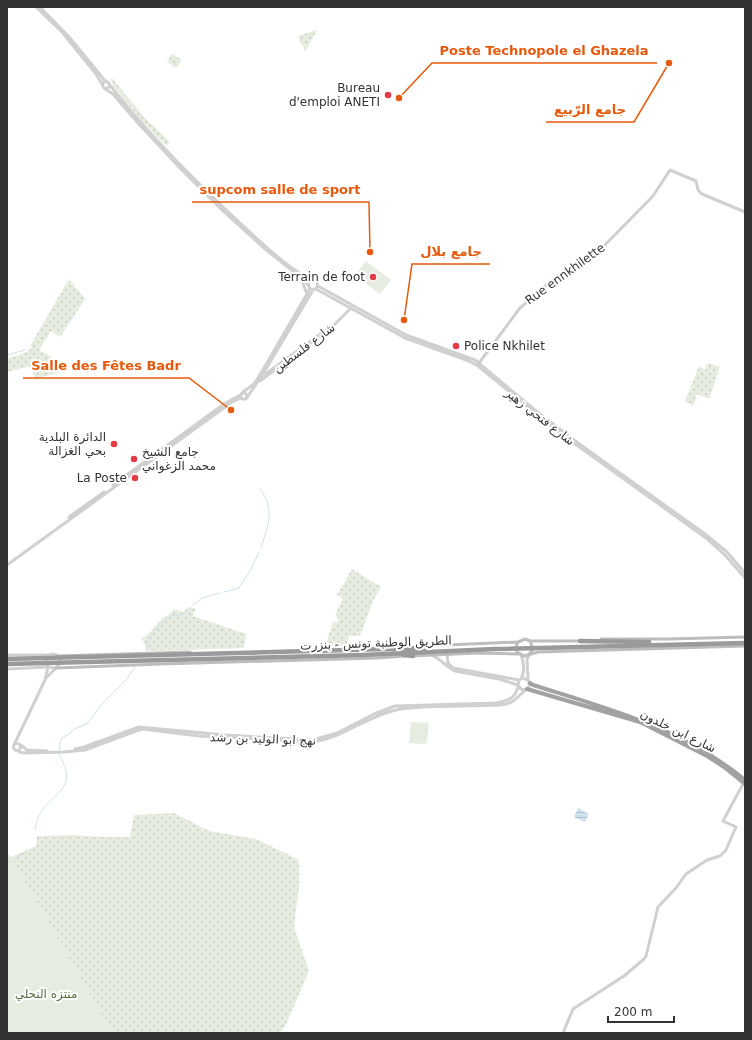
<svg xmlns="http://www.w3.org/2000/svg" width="752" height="1040" font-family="'DejaVu Sans','Noto Sans Arabic',sans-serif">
  <defs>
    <pattern id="grass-dots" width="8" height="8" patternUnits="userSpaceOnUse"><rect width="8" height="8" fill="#e6ecdf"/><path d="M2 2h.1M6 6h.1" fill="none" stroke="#c6cbc0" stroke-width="1.8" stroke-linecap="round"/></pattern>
    <pattern id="water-rules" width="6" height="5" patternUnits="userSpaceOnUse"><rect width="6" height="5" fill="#cfe2ee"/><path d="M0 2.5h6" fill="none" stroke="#b2c2cd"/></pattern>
  </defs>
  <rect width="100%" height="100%" fill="#fff"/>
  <!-- grass -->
  <path fill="url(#grass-dots)" d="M 317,30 L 305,52 L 303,45 L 301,45 L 298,36 Z
    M 172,54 L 182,60 L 176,68 L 167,62 Z
    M 112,78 L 145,118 L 170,142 L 166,146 L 142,121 L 113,86 L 111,79 Z
    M 69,279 L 85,299 L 60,337 L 51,331 L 39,350 L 50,356 L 61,369 L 53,374 L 35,379 L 31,366 L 7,372 L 7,359 L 27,352 L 32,347 L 30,346 Z
    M 708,363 L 720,367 L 709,399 L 697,394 L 693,406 L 685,401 L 699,366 L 705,370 Z
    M 352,569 L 381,587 L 373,601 L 360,636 L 349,636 L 347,645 L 325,646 L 333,622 L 337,623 L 339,619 L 335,615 L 343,598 L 337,595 Z
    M 189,607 L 195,609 L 193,616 L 246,634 L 244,648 L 147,651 L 142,638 C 151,634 154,626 161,620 C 166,616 170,614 174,609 L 183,612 Z
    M 174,813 L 209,831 L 256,839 L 299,860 L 299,886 L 294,927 L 309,971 L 285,1027 L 279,1033 L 112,1033 L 11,857 L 36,846 L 37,836 L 74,835 L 100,837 L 130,837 L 134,815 Z"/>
  <!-- park -->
  <path fill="#e6ecdf" d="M 366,261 L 391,280 L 380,294 L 355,275 Z
    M 411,722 L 429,723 L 427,742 L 425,744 L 409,743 Z
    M 7,853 L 11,857 L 112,1033 L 7,1033 Z"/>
  <!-- water -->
  <path fill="url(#water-rules)" d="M 578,808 L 589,814 L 585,822 L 574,817 Z"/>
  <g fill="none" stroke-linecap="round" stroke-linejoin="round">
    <!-- stream -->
    <path stroke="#cfe2ee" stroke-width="1" d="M 7,355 L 25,350
      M 260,489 C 276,510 268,525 261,548
      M 224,592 L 239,588 L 251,569 L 259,552
      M 193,605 L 202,598 L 220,593
      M 146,651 L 149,638 L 158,625 L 171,616 L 182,615 L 190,608
      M 59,751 L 61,739 L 69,734 L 74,729 L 87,724 L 101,705 L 126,680 L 135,667
      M 35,829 C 37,821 38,815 43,809 C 52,797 70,789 66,771 C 65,765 61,759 59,754
      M 7,862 L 21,855"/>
    <!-- tertiary -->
    <path stroke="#d0d0d0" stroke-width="3" d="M 36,7 L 62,32 L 96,74 L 102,84
      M 40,7 L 70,38 L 106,82
      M102.5 85a3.5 3.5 0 1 1 7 0a3.5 3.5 0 1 1-7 0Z
      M 109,84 C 143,128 183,169 223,207 C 251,233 279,262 312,281
      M 105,89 L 113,94 L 137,122 L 180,168 L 222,210 L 265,249 L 304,280 L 309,286
      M308.5 285a4.5 4.5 0 1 1 9 0a4.5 4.5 0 1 1-9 0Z
      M 302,281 L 307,294
      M 318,286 L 406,335 L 475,360 L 536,411 L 578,443 L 705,534 L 727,552 L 745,573
      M 316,289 L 405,338 L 469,361 L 478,366 L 560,433 L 706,538 L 725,555 L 745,578
      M 479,363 L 520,308 L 556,277 L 579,265 L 602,248 L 653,196 L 670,170 L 696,181 L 698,190 L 702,194 L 745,212
      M 263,374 L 267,373 L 330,327
      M 260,381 L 332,327 L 351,308
      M 243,392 L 254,384 L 261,373 L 307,294 L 310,288
      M 247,396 L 245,393 L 243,392 L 240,396 L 242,399 L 246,399 L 263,374 L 313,290
      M 113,485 L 224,404 L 240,395
      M 69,517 L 104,492
      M 7,565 L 232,402 L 241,398
      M46 661a7 7 0 1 1 14 0a7 7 0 1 1-14 0Z
      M 447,654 L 448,663 L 453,668 L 519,680
      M 7,655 L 49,655
      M 432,655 C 441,659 446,667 455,671 L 499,679 L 518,685
      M 7,669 L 48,667
      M 46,678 L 56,668
      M 521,679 C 525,672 524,662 521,655
      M 528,679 L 527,659 L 529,655
      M13.5 747a3.5 3.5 0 1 1 7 0a3.5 3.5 0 1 1-7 0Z
      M 14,745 L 45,680 L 48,667
      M 21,745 L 27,750 L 47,751
      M 75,749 L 84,747 L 139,727 L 225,735 L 313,740 L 337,733 L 374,714 L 395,706 L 496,703 C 508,701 516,698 518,686
      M 18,750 L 19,752 L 24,753 L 64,752 L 85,750 L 136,731 L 143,729 L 199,736 L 313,742 C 345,737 365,717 396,710 C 404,708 414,708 423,707 C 449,706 475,706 501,705 C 514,704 519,695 529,687 L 529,681 L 523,678 L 519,680 L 518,685 L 521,689 L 525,690
      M 563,1033 L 573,1009 L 624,976 L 644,959 L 646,956 L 658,907 L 676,888 L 686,874 L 707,860 L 720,856 L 726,850 L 736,827 L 723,821 L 744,782"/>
    <!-- secondary -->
    <path stroke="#bdbdbd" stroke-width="3" d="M 601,639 L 668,639 L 745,637
      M 530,641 L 581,641
      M 424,646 L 518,642
      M 530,653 L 533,649 L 530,641 L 525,639 L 518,642 L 516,647 L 517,652 L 524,656 L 538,652 L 745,646
      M 57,656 L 190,652
      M 412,656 L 477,653 L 519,654
      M 56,668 L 161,664 L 378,658 L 406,656"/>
    <!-- trunk -->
    <path stroke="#a2a2a2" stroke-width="4" d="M 530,683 L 533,685 C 609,709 682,728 745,780
      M 527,689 L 640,722 L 707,756 L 724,767 L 745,784"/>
    <!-- motorway -->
    <path stroke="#9a9a9a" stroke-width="4.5" d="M 580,641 L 649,642
      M 404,655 L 413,656
      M 7,659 L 425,648
      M 7,664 L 364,655 L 495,649 L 745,643"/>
  </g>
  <!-- markers -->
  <g fill="#e63946" stroke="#fff" stroke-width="1.5">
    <circle cx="388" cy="95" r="4"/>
    <circle cx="373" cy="277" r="4"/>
    <circle cx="456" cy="346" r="4"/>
    <circle cx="114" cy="444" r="4"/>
    <circle cx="134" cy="459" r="4"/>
    <circle cx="135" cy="478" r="4"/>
  </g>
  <g text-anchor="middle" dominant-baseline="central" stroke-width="4" stroke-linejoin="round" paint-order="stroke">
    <!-- poi labels -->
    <g font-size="12" fill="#333" stroke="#fff" text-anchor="end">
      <text x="380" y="88">Bureau<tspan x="380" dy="14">d'emploi ANETI</tspan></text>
      <text x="365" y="277">Terrain de foot</text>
      <text x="464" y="346" text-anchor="start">Police Nkhilet</text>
      <text x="106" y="437">الدائرة البلدية<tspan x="106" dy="14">بحي الغزالة</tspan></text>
      <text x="142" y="452" text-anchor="start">جامع الشيخ<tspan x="142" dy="14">محمد الزغواني</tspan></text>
      <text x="127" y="478">La Poste</text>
    </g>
    <!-- street labels -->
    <g font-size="12" fill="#333" stroke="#fff">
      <text transform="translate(565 274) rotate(-36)">Rue ennkhilette</text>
      <text transform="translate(304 348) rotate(-37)">شارع فلسطين</text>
      <text transform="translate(540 417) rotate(38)">شارع فتحي زهير</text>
      <text transform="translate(376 643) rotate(-2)">الطريق الوطنية تونس - بنزرت</text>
      <text transform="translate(678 731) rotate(26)">شارع ابن خلدون</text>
      <text transform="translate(263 739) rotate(2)">نهج ابو الوليد بن رشد</text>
    </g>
    <!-- park labels -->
    <g font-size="12" fill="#56703f" stroke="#fff">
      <text x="46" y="994">منتزه النحلي</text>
    </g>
  </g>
  <!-- callouts -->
  <path fill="none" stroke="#e8590c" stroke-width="1.5" d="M399 98L432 63H657M669 63L634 122H546M370 252L369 202H192M404 320L412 264H490M231 410L189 378H23"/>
  <g fill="#e8590c" stroke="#fff" stroke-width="1.5">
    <circle cx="399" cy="98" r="4"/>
    <circle cx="669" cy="63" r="4"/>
    <circle cx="370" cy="252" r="4"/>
    <circle cx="404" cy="320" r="4"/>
    <circle cx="231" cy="410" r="4"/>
  </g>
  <g font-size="13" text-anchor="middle" font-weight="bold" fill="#e8590c" stroke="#fff" stroke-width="4" stroke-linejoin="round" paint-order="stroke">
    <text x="544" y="55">Poste Technopole el Ghazela</text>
    <text x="590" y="114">جامع الرّبيع</text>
    <text x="280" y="194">supcom salle de sport</text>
    <text x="451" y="256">جامع بلال</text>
    <text x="106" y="370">Salle des Fêtes Badr</text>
  </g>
  <!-- border -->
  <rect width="752" height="1040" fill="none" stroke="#333333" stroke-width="16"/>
  <!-- scale -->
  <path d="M608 1016v6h66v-6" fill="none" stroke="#333333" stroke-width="2"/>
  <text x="614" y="1016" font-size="12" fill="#333333" stroke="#ffffff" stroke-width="3" paint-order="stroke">200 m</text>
</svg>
